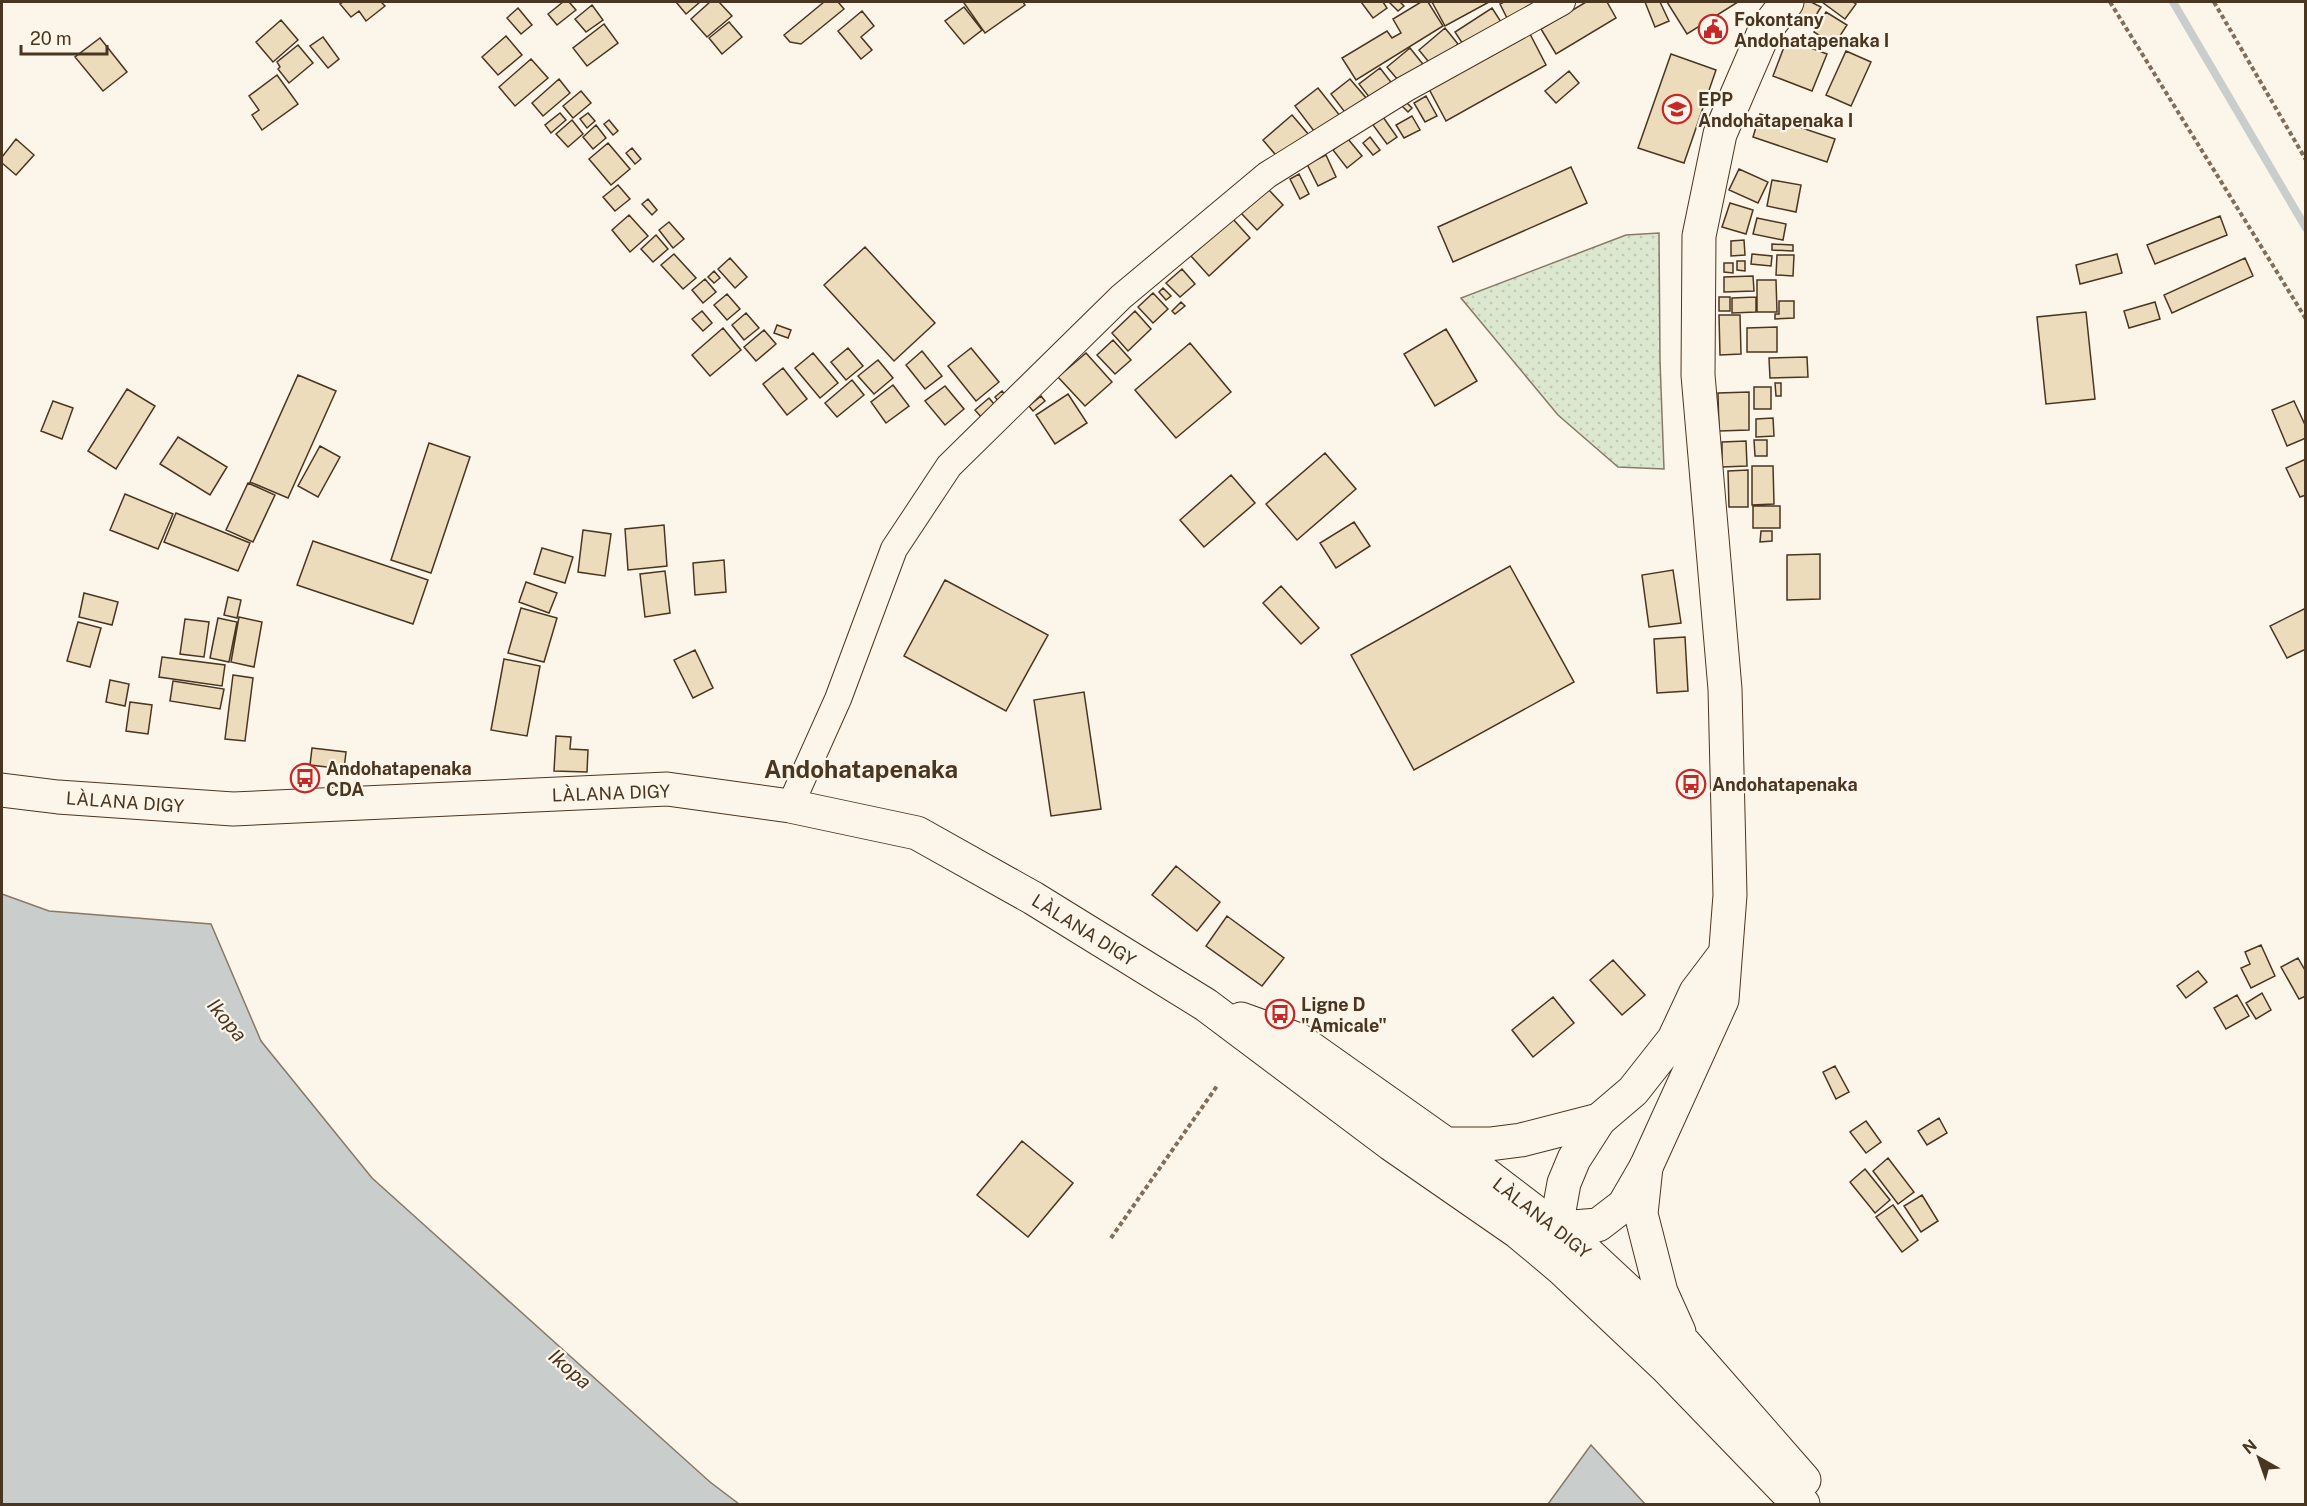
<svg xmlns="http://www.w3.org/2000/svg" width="2307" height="1506" font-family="'Public Sans',sans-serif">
  <defs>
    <pattern id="grass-dots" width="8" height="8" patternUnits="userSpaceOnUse" patternTransform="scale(1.5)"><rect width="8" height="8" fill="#dce7d0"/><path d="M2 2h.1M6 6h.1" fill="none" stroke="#bec7b2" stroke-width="1.8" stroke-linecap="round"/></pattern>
  </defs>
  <rect width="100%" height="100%" fill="#fbf6e9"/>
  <!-- grass -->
  <path fill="url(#grass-dots)" stroke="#887966" stroke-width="1.5" d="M 1659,233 L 1660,361 L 1664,469 L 1618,467 L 1558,415 L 1461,298 L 1626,235 Z"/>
  <!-- water -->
  <path fill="#c9cecd" stroke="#887966" stroke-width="1.5" d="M 2,894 L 49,911 L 211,924 L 261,1041 L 372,1178 L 710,1482 L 739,1504 L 2,1504 Z
    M 1591,1445 L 1645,1504 L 1548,1504 Z"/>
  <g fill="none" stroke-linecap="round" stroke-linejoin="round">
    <!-- stream -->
    <path stroke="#c9cecd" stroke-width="8" d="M 2173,2 L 2306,228"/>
  </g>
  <!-- building -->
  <path fill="#ecdcbc" stroke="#4a3520" stroke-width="1.5" d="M 343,2 L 381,2 L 385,6 L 366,21 L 359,11 L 351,17 L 340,4 Z
    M 563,2 L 569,2 L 576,10 L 557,25 L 548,14 Z
    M 676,2 L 700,2 L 686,14 Z
    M 710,2 L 719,2 L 732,16 L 707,37 L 691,19 Z
    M 824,2 L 838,2 L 844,9 L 801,44 L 790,42 L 784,35 Z
    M 966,2 L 1023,2 L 1025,5 L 985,33 L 964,3 Z
    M 1361,2 L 1383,2 L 1387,8 L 1373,18 Z
    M 1389,2 L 1400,2 L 1404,6 L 1398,11 Z
    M 1421,2 L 1428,2 L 1443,26 L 1356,80 L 1342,58 L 1387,31 L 1392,38 L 1401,33 L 1393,19 Z
    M 1432,2 L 1489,2 L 1445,26 Z
    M 1504,2 L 1547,2 L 1509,22 L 1500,4 Z
    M 1586,2 L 1607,2 L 1616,18 L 1556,54 L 1541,29 Z
    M 1645,2 L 1660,2 L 1669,21 L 1655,27 Z
    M 1667,2 L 1738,2 L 1687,34 Z
    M 1804,2 L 1811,2 L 1821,7 L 1810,25 L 1795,15 Z
    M 1822,2 L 1853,2 L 1856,4 L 1845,19 Z
    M 592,5 L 603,20 L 586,32 L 575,19 Z
    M 964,7 L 982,30 L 964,44 L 945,21 Z
    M 518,8 L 532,25 L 521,34 L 507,18 Z
    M 1492,8 L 1503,25 L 1466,49 L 1455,32 Z
    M 862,11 L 874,26 L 861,37 L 872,50 L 861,59 L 838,31 Z
    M 1826,12 L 1847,25 L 1834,45 L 1814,32 Z
    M 281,20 L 298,40 L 273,62 L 256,42 Z
    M 729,22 L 742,37 L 722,54 L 709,38 Z
    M 604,24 L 618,43 L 587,66 L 573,48 Z
    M 1445,28 L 1458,44 L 1432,66 L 1419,50 Z
    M 1530,34 L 1546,65 L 1446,121 L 1429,89 Z
    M 506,36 L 522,55 L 498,75 L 482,57 Z
    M 323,37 L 339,59 L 328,68 L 310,46 Z
    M 100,38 L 127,72 L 103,91 L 75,57 Z
    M 1787,39 L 1827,54 L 1812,91 L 1773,76 Z
    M 298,45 L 313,63 L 289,83 L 278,69 L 280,67 L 277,62 Z
    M 1410,48 L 1426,68 L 1403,86 L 1387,67 Z
    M 1846,51 L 1871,62 L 1851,106 L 1826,95 Z
    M 1671,54 L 1716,70 L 1684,163 L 1638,148 Z
    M 531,59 L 548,78 L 515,106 L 499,87 Z
    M 1380,68 L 1394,86 L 1373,102 L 1359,84 Z
    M 1569,71 L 1579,83 L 1556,103 L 1545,91 Z
    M 277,75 L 298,104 L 262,130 L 252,115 L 259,110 L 249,96 Z
    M 559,79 L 570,93 L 543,116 L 532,103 Z
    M 1350,79 L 1367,99 L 1347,115 L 1331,94 Z
    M 1318,88 L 1341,117 L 1317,135 L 1295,106 Z
    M 581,91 L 591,103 L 573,118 L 563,106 Z
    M 1426,96 L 1437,116 L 1425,122 L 1414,103 Z
    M 1406,102 L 1412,108 L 1408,112 L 1402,106 Z
    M 560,113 L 566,120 L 551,133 L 545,125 Z
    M 588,113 L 595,121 L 587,128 L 580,119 Z
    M 1760,114 L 1835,139 L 1827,162 L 1753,137 Z
    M 1292,115 L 1309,135 L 1280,160 L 1263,140 Z
    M 1412,116 L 1420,130 L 1404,138 L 1396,125 Z
    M 1383,117 L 1397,137 L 1387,144 L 1373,125 Z
    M 572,120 L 583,134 L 568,147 L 556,134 Z
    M 609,120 L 618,131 L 613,135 L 604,124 Z
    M 596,125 L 606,138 L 593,149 L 583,137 Z
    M 1370,137 L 1380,150 L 1373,155 L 1363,143 Z
    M 16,139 L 34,155 L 16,175 L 2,163 L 2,157 Z
    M 1348,139 L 1362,156 L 1347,168 L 1333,150 Z
    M 608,143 L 630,169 L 611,185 L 589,159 Z
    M 632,148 L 641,159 L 635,164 L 626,153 Z
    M 1326,155 L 1336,177 L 1318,186 L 1307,164 Z
    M 1571,167 L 1587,203 L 1453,262 L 1438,227 Z
    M 1739,169 L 1768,182 L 1758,203 L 1729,190 Z
    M 1299,174 L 1309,194 L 1300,199 L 1290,179 Z
    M 1772,180 L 1801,185 L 1796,212 L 1767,206 Z
    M 618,185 L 630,199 L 615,211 L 603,197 Z
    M 1268,189 L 1283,205 L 1257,230 L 1241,213 Z
    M 648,199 L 657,210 L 652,215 L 642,204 Z
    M 1730,203 L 1753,210 L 1746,234 L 1722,227 Z
    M 629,215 L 648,236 L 630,252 L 612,230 Z
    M 2220,216 L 2227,235 L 2155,264 L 2147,245 Z
    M 1232,218 L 1250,238 L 1209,276 L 1191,256 Z
    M 1757,218 L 1786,224 L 1783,240 L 1753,234 Z
    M 669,222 L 684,239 L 673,248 L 659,230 Z
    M 656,235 L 668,249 L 653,262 L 641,249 Z
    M 1744,240 L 1745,255 L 1731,256 L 1731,241 Z
    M 1772,244 L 1793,245 L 1793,251 L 1772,250 Z
    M 865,247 L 935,323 L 894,361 L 824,285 Z
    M 674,254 L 696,278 L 683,289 L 661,265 Z
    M 1752,254 L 1772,256 L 1771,266 L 1751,264 Z
    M 2117,254 L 2122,273 L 2080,284 L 2076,265 Z
    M 1777,255 L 1794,255 L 1793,276 L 1776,275 Z
    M 730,258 L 747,277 L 735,288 L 718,269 Z
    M 2245,258 L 2253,276 L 2172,313 L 2164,295 Z
    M 1737,261 L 1745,261 L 1745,271 L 1737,270 Z
    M 1724,263 L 1733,263 L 1733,273 L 1724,272 Z
    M 1182,269 L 1195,284 L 1180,297 L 1166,283 Z
    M 714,271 L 720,278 L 714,283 L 708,277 Z
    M 1753,276 L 1754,291 L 1724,292 L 1724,277 Z
    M 705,279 L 716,292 L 703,303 L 692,290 Z
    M 1757,280 L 1776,280 L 1777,312 L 1757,312 Z
    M 1163,288 L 1171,296 L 1166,300 L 1159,292 Z
    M 1153,293 L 1168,309 L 1153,323 L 1138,307 Z
    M 727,294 L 740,309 L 727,320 L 714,305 Z
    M 1719,297 L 1730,297 L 1730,311 L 1719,311 Z
    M 1756,297 L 1756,312 L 1732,313 L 1732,298 Z
    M 1779,301 L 1794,301 L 1794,318 L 1775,319 L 1775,314 L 1779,314 Z
    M 1181,302 L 1185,306 L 1175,314 L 1172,311 Z
    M 2155,302 L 2160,319 L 2129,328 L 2124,311 Z
    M 702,311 L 712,323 L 703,331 L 692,319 Z
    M 1135,311 L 1151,329 L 1128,351 L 1112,333 Z
    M 2086,312 L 2095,399 L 2046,404 L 2037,317 Z
    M 746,313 L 759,328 L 744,340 L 732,325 Z
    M 1719,315 L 1740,315 L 1741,354 L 1720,355 Z
    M 777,325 L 791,330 L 788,338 L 774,333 Z
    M 1777,327 L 1777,352 L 1747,352 L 1747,328 Z
    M 723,328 L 741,350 L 710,376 L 692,355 Z
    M 1446,329 L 1477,381 L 1435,406 L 1404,354 Z
    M 764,330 L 776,344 L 756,361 L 744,347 Z
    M 1113,340 L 1131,360 L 1115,374 L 1097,355 Z
    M 1190,343 L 1231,392 L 1176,438 L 1135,390 Z
    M 848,348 L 863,366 L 846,380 L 831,362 Z
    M 971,348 L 999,382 L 976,401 L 948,366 Z
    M 922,351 L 942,376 L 925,389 L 906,365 Z
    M 813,353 L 838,383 L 820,398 L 795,368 Z
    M 1086,353 L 1112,382 L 1085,406 L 1058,377 Z
    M 1807,357 L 1808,377 L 1770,378 L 1769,358 Z
    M 878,360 L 893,378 L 874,394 L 858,376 Z
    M 783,368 L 807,399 L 787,415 L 763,384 Z
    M 298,375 L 336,391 L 288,498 L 250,482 Z
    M 852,380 L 864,395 L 837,417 L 825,403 Z
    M 1775,383 L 1781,383 L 1781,396 L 1776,396 Z
    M 893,385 L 909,406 L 886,423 L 871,402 Z
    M 945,386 L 964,409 L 945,425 L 925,401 Z
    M 1754,387 L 1771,387 L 1771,409 L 1754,409 Z
    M 127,389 L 155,406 L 116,469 L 88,451 Z
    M 1002,391 L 1014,406 L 1007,412 L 995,397 Z
    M 1749,392 L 1749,430 L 1719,431 L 1718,393 Z
    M 1068,394 L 1087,423 L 1055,444 L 1036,415 Z
    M 1041,396 L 1045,401 L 1033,411 L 1029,406 Z
    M 989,398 L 1004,416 L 990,427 L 975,410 Z
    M 53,401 L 73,408 L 62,439 L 41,431 Z
    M 2294,401 L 2306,427 L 2306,438 L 2287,446 L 2272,410 Z
    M 1773,418 L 1774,436 L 1756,437 L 1756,419 Z
    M 178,437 L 227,467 L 210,495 L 160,464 Z
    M 1754,440 L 1767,440 L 1767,456 L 1755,456 Z
    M 1746,441 L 1747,466 L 1722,467 L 1722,442 Z
    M 429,443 L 470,457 L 431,573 L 391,560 Z
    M 320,446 L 340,457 L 318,497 L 298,486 Z
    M 1325,453 L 1356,489 L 1297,540 L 1266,504 Z
    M 2306,459 L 2306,495 L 2300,497 L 2286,468 Z
    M 1752,466 L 1773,466 L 1774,504 L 1752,505 Z
    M 1748,470 L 1748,507 L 1729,507 L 1728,471 Z
    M 1231,475 L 1255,503 L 1204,547 L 1180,520 Z
    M 248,483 L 275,495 L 253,542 L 226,530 Z
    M 125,494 L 173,514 L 158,549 L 110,530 Z
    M 1753,506 L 1780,506 L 1780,528 L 1753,528 Z
    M 176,513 L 250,543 L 238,571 L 164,542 Z
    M 1354,522 L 1370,546 L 1336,568 L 1320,543 Z
    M 664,525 L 667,566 L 628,570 L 625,529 Z
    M 583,530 L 611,534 L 605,576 L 578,572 Z
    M 1761,531 L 1772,531 L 1772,541 L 1760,542 Z
    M 313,541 L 428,580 L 413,624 L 297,585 Z
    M 542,548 L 573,557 L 565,583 L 534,574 Z
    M 1820,554 L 1820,599 L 1787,600 L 1787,555 Z
    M 724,560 L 726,592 L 695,595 L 693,563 Z
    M 1510,566 L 1574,682 L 1414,770 L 1351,655 Z
    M 1673,570 L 1681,623 L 1649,627 L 1642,575 Z
    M 665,571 L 670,613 L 645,617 L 640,574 Z
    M 945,580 L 1048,635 L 1006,711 L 904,656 Z
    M 526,582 L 557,593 L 549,613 L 519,602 Z
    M 1281,586 L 1319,628 L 1301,644 L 1263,603 Z
    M 84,593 L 118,602 L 112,625 L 79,617 Z
    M 228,597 L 241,600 L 237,618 L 224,615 Z
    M 521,608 L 557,618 L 544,662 L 508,653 Z
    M 2306,608 L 2306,649 L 2287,658 L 2270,626 Z
    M 239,617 L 262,622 L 254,667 L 231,662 Z
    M 218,618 L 237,622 L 229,662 L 210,658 Z
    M 185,619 L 209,622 L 204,657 L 180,654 Z
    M 78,622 L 101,628 L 90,667 L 67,661 Z
    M 1685,637 L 1688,691 L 1657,693 L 1654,639 Z
    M 695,650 L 713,688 L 693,698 L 674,660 Z
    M 162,657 L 225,665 L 222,686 L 159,677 Z
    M 504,659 L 540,666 L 527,736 L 491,730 Z
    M 233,675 L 253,678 L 245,741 L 225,739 Z
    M 110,680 L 129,684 L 125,706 L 106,702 Z
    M 173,681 L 224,689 L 220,709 L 170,701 Z
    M 1084,692 L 1101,809 L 1051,816 L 1034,700 Z
    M 130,702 L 152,705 L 148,734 L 126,731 Z
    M 556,736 L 571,737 L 570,749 L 588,750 L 587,772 L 554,771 Z
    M 312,748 L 346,752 L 344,769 L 310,765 Z
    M 1176,866 L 1220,902 L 1197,931 L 1152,895 Z
    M 1227,916 L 1284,958 L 1262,986 L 1206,946 Z
    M 2261,945 L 2275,976 L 2251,988 L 2241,968 L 2250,964 L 2245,952 Z
    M 2298,958 L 2306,972 L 2306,996 L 2299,999 L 2281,967 Z
    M 1613,960 L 1645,995 L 1622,1015 L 1590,980 Z
    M 2198,971 L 2207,982 L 2186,998 L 2177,986 Z
    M 2262,993 L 2271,1010 L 2256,1019 L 2246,1003 Z
    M 2237,995 L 2249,1016 L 2226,1029 L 2214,1008 Z
    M 1553,997 L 1574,1023 L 1533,1057 L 1512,1030 Z
    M 1835,1066 L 1849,1092 L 1836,1099 L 1823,1072 Z
    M 1939,1118 L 1947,1133 L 1927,1145 L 1918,1131 Z
    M 1866,1121 L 1881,1142 L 1866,1153 L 1850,1132 Z
    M 1022,1141 L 1073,1183 L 1028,1237 L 977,1195 Z
    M 1888,1158 L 1914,1192 L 1898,1204 L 1873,1171 Z
    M 1865,1169 L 1890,1200 L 1875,1213 L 1850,1182 Z
    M 1922,1195 L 1938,1221 L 1921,1232 L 1904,1206 Z
    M 1893,1205 L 1918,1240 L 1902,1252 L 1876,1217 Z"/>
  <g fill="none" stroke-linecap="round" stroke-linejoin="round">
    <!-- street casing -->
    <g stroke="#4a3520" stroke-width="28">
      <path id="street" d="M 790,806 L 838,699 L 894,549 L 949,466 L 1121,297 L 1267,175 L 1405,89 L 1562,2"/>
    </g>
    <!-- secondary casing -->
    <g stroke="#4a3520" stroke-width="35">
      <path id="secondary" d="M 1535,1230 L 1598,1225 L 1624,1205 L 1646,1167 L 1722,1000 L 1730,895 L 1725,689 L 1698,375 L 1699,236 L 1720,134 L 1764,32 L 1787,2
        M 1559,1250 L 1556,1227 L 1564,1183 L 1574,1159 L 1599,1120 L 1633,1091 L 1674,1039 L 1696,992 L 1724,955"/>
    </g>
    <!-- primary casing -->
    <g stroke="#4a3520" stroke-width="35">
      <path id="primary" d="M 2,790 L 58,797 L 233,809 L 667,789 L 790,806 L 917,833 L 1033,898 L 1206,1005 L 1391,1144 L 1518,1232 L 1561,1268 L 1667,1368 L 1785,1490 L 1803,1504
        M 1241,1019 L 1299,1040 L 1446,1144 L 1581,1247 L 1685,1344 L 1804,1480
        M 1446,1144 L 1490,1144 L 1521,1140 L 1599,1120
        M 1646,1167 L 1641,1214 L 1661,1292 L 1679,1332"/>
    </g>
    <!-- path -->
    <path stroke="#7f6f5c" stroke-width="4" stroke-dasharray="4.5 3" stroke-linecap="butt" d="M 2110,2 L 2306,319
      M 2214,2 L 2306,160
      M 1111,1238 L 1217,1086"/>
    <!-- street -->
    <use href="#street" stroke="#fbf6e9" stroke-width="26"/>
    <!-- secondary -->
    <use href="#secondary" stroke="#fbf6e9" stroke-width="33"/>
    <!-- primary -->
    <use href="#primary" stroke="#fbf6e9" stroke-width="33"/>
  </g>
  <!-- icons -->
  <defs>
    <g id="civic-ring" transform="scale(1.5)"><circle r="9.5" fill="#fbf6e9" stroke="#c62828" stroke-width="1.5"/><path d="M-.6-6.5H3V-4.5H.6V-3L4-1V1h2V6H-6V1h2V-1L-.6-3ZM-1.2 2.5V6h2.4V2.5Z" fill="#c62828"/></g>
    <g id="school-ring" transform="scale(1.5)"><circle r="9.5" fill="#fbf6e9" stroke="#c62828" stroke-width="1.5"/><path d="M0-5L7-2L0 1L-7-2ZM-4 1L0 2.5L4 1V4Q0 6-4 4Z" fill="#c62828"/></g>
    <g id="bus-ring" transform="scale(1.5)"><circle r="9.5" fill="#fbf6e9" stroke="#c62828" stroke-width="1.5"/><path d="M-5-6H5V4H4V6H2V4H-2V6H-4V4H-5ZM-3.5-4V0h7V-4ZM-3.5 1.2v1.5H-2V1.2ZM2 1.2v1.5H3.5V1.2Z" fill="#c62828"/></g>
  </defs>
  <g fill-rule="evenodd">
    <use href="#civic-ring" x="1713" y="29"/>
    <use href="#school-ring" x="1677" y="109"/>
    <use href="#bus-ring" x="305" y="778"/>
    <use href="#bus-ring" x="1691" y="784"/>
    <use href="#bus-ring" x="1280" y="1014"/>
  </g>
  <g text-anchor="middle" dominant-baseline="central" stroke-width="4.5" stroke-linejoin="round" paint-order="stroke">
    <!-- poi labels -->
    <g font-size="18" font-weight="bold" fill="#4a3520" stroke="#fbf6e9" text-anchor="start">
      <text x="1734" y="19">Fokontany<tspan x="1734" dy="21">Andohatapenaka I</tspan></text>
      <text x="1698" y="99">EPP<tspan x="1698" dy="21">Andohatapenaka I</tspan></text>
      <text x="326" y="768">Andohatapenaka<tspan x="326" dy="21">CDA</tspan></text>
      <text x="1712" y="784">Andohatapenaka</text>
      <text x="1301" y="1004">Ligne D<tspan x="1301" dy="21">"Amicale"</tspan></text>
    </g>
    <!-- street labels -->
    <g font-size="18" fill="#4a3520" stroke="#fbf6e9">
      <text transform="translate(611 793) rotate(-2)">LÀLANA DIGY</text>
      <text transform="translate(125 802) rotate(4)">LÀLANA DIGY</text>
      <text transform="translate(1084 930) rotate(32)">LÀLANA DIGY</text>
      <text transform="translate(1542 1218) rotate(38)">LÀLANA DIGY</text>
    </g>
    <!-- water labels -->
    <g font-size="20" font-style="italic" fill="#4a3520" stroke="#fbf6e9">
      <text transform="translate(227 1020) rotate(50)">Ikopa</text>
      <text transform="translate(570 1369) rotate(41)">Ikopa</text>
    </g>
    <!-- district labels -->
    <g font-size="24" font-weight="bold" fill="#4a3520" stroke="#fbf6e9">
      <text x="861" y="769">Andohatapenaka</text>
    </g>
  </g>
  <!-- border -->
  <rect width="2307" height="1506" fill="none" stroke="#4a3520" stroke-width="6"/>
  <!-- north arrow -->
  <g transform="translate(2259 1458) rotate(320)" stroke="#fbf6e9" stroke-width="4.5" paint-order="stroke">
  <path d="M0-4.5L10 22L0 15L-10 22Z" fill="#4a3520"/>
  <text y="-9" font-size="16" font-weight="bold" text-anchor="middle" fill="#4a3520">N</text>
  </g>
  <!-- scale -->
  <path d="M21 45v9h86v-9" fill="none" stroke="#4a3520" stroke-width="3"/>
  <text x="30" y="45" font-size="18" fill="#4a3520" stroke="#fbf6e9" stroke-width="4.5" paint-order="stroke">20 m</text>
</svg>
